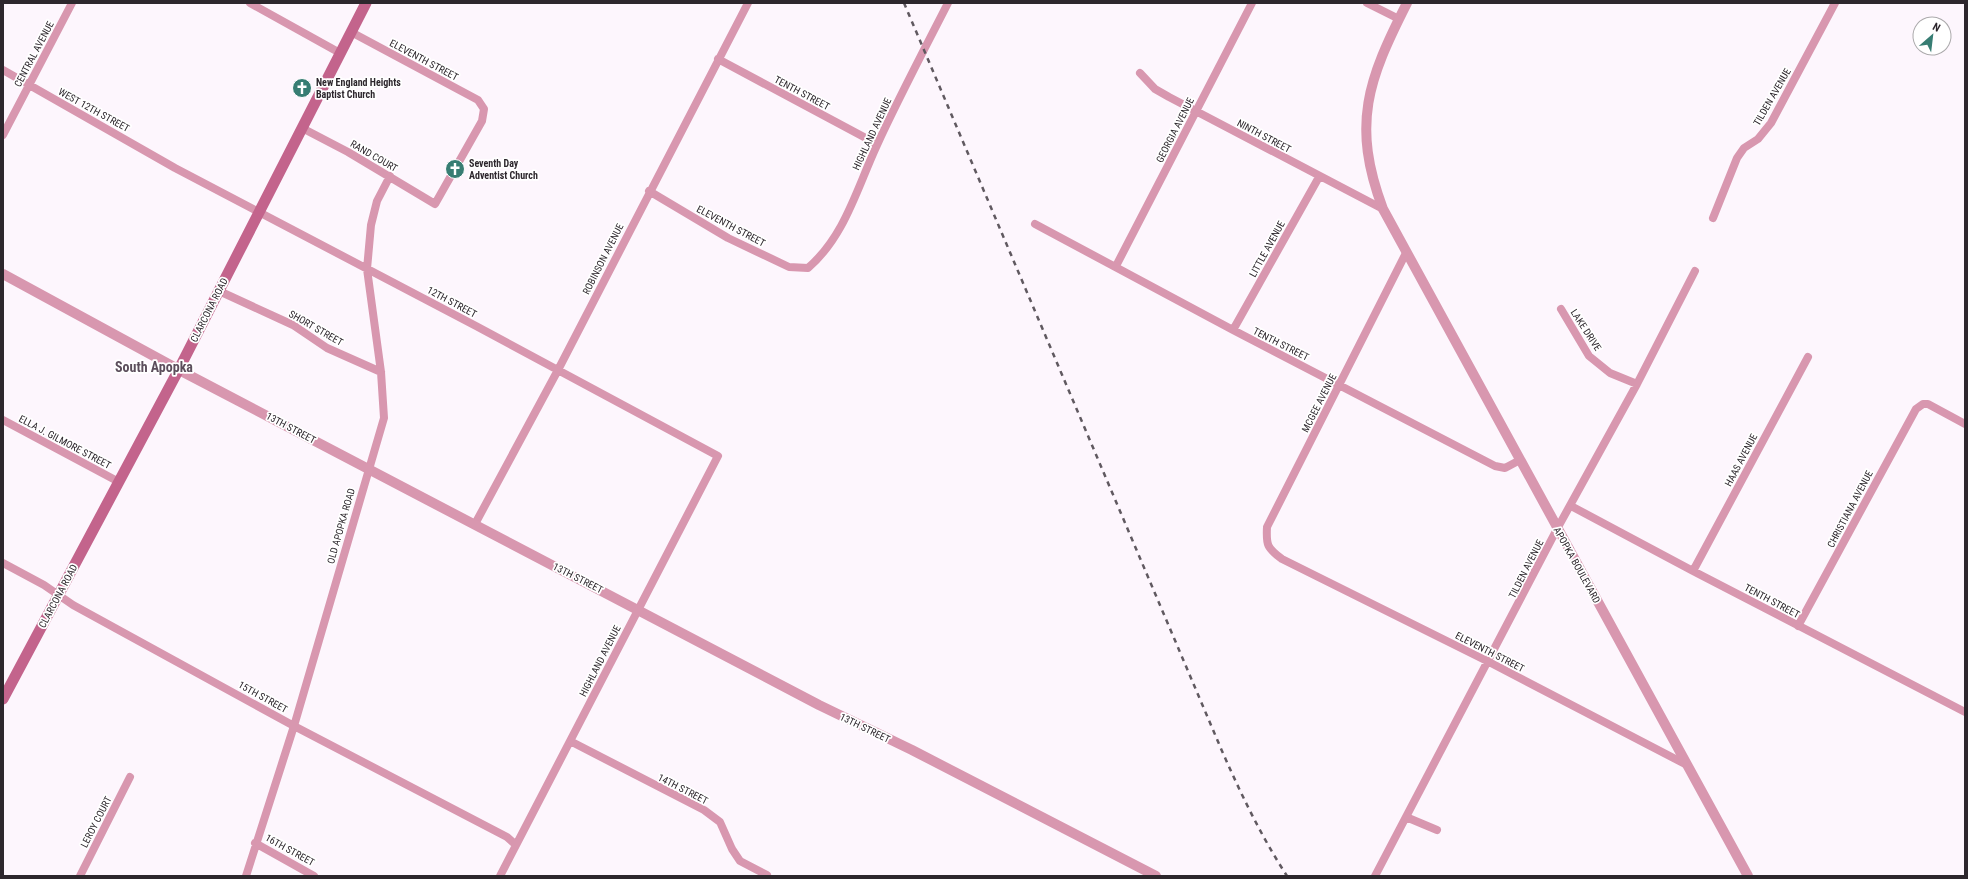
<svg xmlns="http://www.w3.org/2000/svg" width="1968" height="879" font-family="'Roboto Condensed',sans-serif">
  <rect width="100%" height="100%" fill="#fdf6fd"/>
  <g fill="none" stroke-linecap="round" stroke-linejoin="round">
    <!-- minor -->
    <path stroke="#d897af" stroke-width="8" d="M 250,3 L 340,53
      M 1367,3 L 1399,19
      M 718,59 L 877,144
      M 3,70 L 175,168 L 476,326 L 718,456 L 500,876
      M 1140,73 L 1155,89 L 1169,97 L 1383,209
      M 302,128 L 348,152 L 435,204 L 482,121 L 484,109 L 478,100 L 351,32
      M 3,135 L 72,3
      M 649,191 L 728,238 L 789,267 L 808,268 C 845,236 857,188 877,145 C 899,97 924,50 948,3
      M 1713,218 L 1737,158 L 1744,148 L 1758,139 L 1771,123 L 1835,3
      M 1035,224 L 1233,330 L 1495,466 L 1505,468 L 1520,460
      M 1406,253 L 1267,527 C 1266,545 1267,548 1282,559 L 1489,662 L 1687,765
      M 1116,266 L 1252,3
      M 219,291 L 293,325 L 327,348 L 381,372
      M 1561,309 L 1589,356 L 1610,373 L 1637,384
      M 1233,330 L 1319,177
      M 3,420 L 119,482
      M 1571,506 L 1693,571 L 1965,712
      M 475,524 L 558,370 L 748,3
      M 3,563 L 44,585 L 73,605 L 294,726 L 507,837 L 516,845
      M 1693,571 L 1808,357
      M 1798,626 L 1916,409 L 1923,404 L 1928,404 L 1965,424
      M 570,741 L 704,810 L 720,822 L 732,849 L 740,861 L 767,875
      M 1406,817 L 1437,830
      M 255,843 L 314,876
      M 80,876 L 130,777
      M 246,876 L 294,726 L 384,418 L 381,372 L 367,269 L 371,225 L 377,201 L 390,176
      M 1375,876 L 1557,529 L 1637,384 L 1695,271"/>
    <!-- tertiary -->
    <path stroke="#d897af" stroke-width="10" d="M 1407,3 C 1368,80 1351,124 1383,209 L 1748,876
      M 3,274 L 185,373 L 819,705 L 912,750 L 1156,876"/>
    <!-- secondary -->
    <path stroke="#c3648c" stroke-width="11" d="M 3,699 L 179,369 L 366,3"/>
    <!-- rail -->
    <path stroke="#605960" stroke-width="2.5" stroke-dasharray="5 5" stroke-linecap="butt" d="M 904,3 L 1222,751 C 1241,794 1261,836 1287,876"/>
  </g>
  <!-- icons -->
  <defs>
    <g id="church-disc" transform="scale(1)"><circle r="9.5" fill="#377d73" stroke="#fff"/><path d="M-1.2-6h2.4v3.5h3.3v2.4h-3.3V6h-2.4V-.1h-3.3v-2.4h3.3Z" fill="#fff"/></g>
  </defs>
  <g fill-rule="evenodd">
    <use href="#church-disc" x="302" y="88"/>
    <use href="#church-disc" x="455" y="169"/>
  </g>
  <g text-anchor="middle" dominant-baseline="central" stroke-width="3.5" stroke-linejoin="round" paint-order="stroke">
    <!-- street labels -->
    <g font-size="10" fill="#2d272d" stroke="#fff">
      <text transform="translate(34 54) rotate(-62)">CENTRAL AVENUE</text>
      <text transform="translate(424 60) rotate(28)">ELEVENTH STREET</text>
      <text transform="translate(802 93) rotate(28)">TENTH STREET</text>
      <text transform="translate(1772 97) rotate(-60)">TILDEN AVENUE</text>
      <text transform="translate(94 110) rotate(29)">WEST 12TH STREET</text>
      <text transform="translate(1175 130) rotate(-63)">GEORGIA AVENUE</text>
      <text transform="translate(872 134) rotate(-65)">HIGHLAND AVENUE</text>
      <text transform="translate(1264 136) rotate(28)">NINTH STREET</text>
      <text transform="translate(374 156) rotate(30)">RAND COURT</text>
      <text transform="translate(731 226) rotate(28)">ELEVENTH STREET</text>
      <text transform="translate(1267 249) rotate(-61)">LITTLE AVENUE</text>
      <text transform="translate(603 259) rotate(-63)">ROBINSON AVENUE</text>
      <text transform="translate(452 302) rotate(28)">12TH STREET</text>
      <text transform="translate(209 310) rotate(-63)">CLARCONA ROAD</text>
      <text transform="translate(316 328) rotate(30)">SHORT STREET</text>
      <text transform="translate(1586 330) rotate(57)">LAKE DRIVE</text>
      <text transform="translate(1281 344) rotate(27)">TENTH STREET</text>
      <text transform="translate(1319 403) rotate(-63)">MCGEE AVENUE</text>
      <text transform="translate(291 428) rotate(28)">13TH STREET</text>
      <text transform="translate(65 442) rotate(28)">ELLA J. GILMORE STREET</text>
      <text transform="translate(1741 460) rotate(-62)">HAAS AVENUE</text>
      <text transform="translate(1850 509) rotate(-62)">CHRISTIANA AVENUE</text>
      <text transform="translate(341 526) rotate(-74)">OLD APOPKA ROAD</text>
      <text transform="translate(1577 565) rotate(61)">APOPKA BOULEVARD</text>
      <text transform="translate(1526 569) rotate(-63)">TILDEN AVENUE</text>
      <text transform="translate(578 578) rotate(27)">13TH STREET</text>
      <text transform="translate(58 596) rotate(-62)">CLARCONA ROAD</text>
      <text transform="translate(1772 601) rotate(28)">TENTH STREET</text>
      <text transform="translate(1490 652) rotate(27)">ELEVENTH STREET</text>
      <text transform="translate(600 661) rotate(-63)">HIGHLAND AVENUE</text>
      <text transform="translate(263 697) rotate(29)">15TH STREET</text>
      <text transform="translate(865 728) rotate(26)">13TH STREET</text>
      <text transform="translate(683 789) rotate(27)">14TH STREET</text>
      <text transform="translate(96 822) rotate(-63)">LEROY COURT</text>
      <text transform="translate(290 850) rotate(29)">16TH STREET</text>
    </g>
    <!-- poi labels -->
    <g font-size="10" font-weight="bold" fill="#2d272d" stroke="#fff" text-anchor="start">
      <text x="316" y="82">New England Heights<tspan x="316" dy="12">Baptist Church</tspan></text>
      <text x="469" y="163">Seventh Day<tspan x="469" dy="12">Adventist Church</tspan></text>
    </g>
    <!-- district labels -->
    <g font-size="14" font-weight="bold" fill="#5c4e5c" stroke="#fff">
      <text x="154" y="367">South Apopka</text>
    </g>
  </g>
  <!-- border -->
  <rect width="1968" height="879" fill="none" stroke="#2d272d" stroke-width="8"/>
  <!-- north arrow -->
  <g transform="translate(1932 36) rotate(28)"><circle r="19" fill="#ffffff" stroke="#aba9ab"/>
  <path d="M0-3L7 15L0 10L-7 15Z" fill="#377d73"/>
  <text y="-6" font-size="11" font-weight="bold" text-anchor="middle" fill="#2d272d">N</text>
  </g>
</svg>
